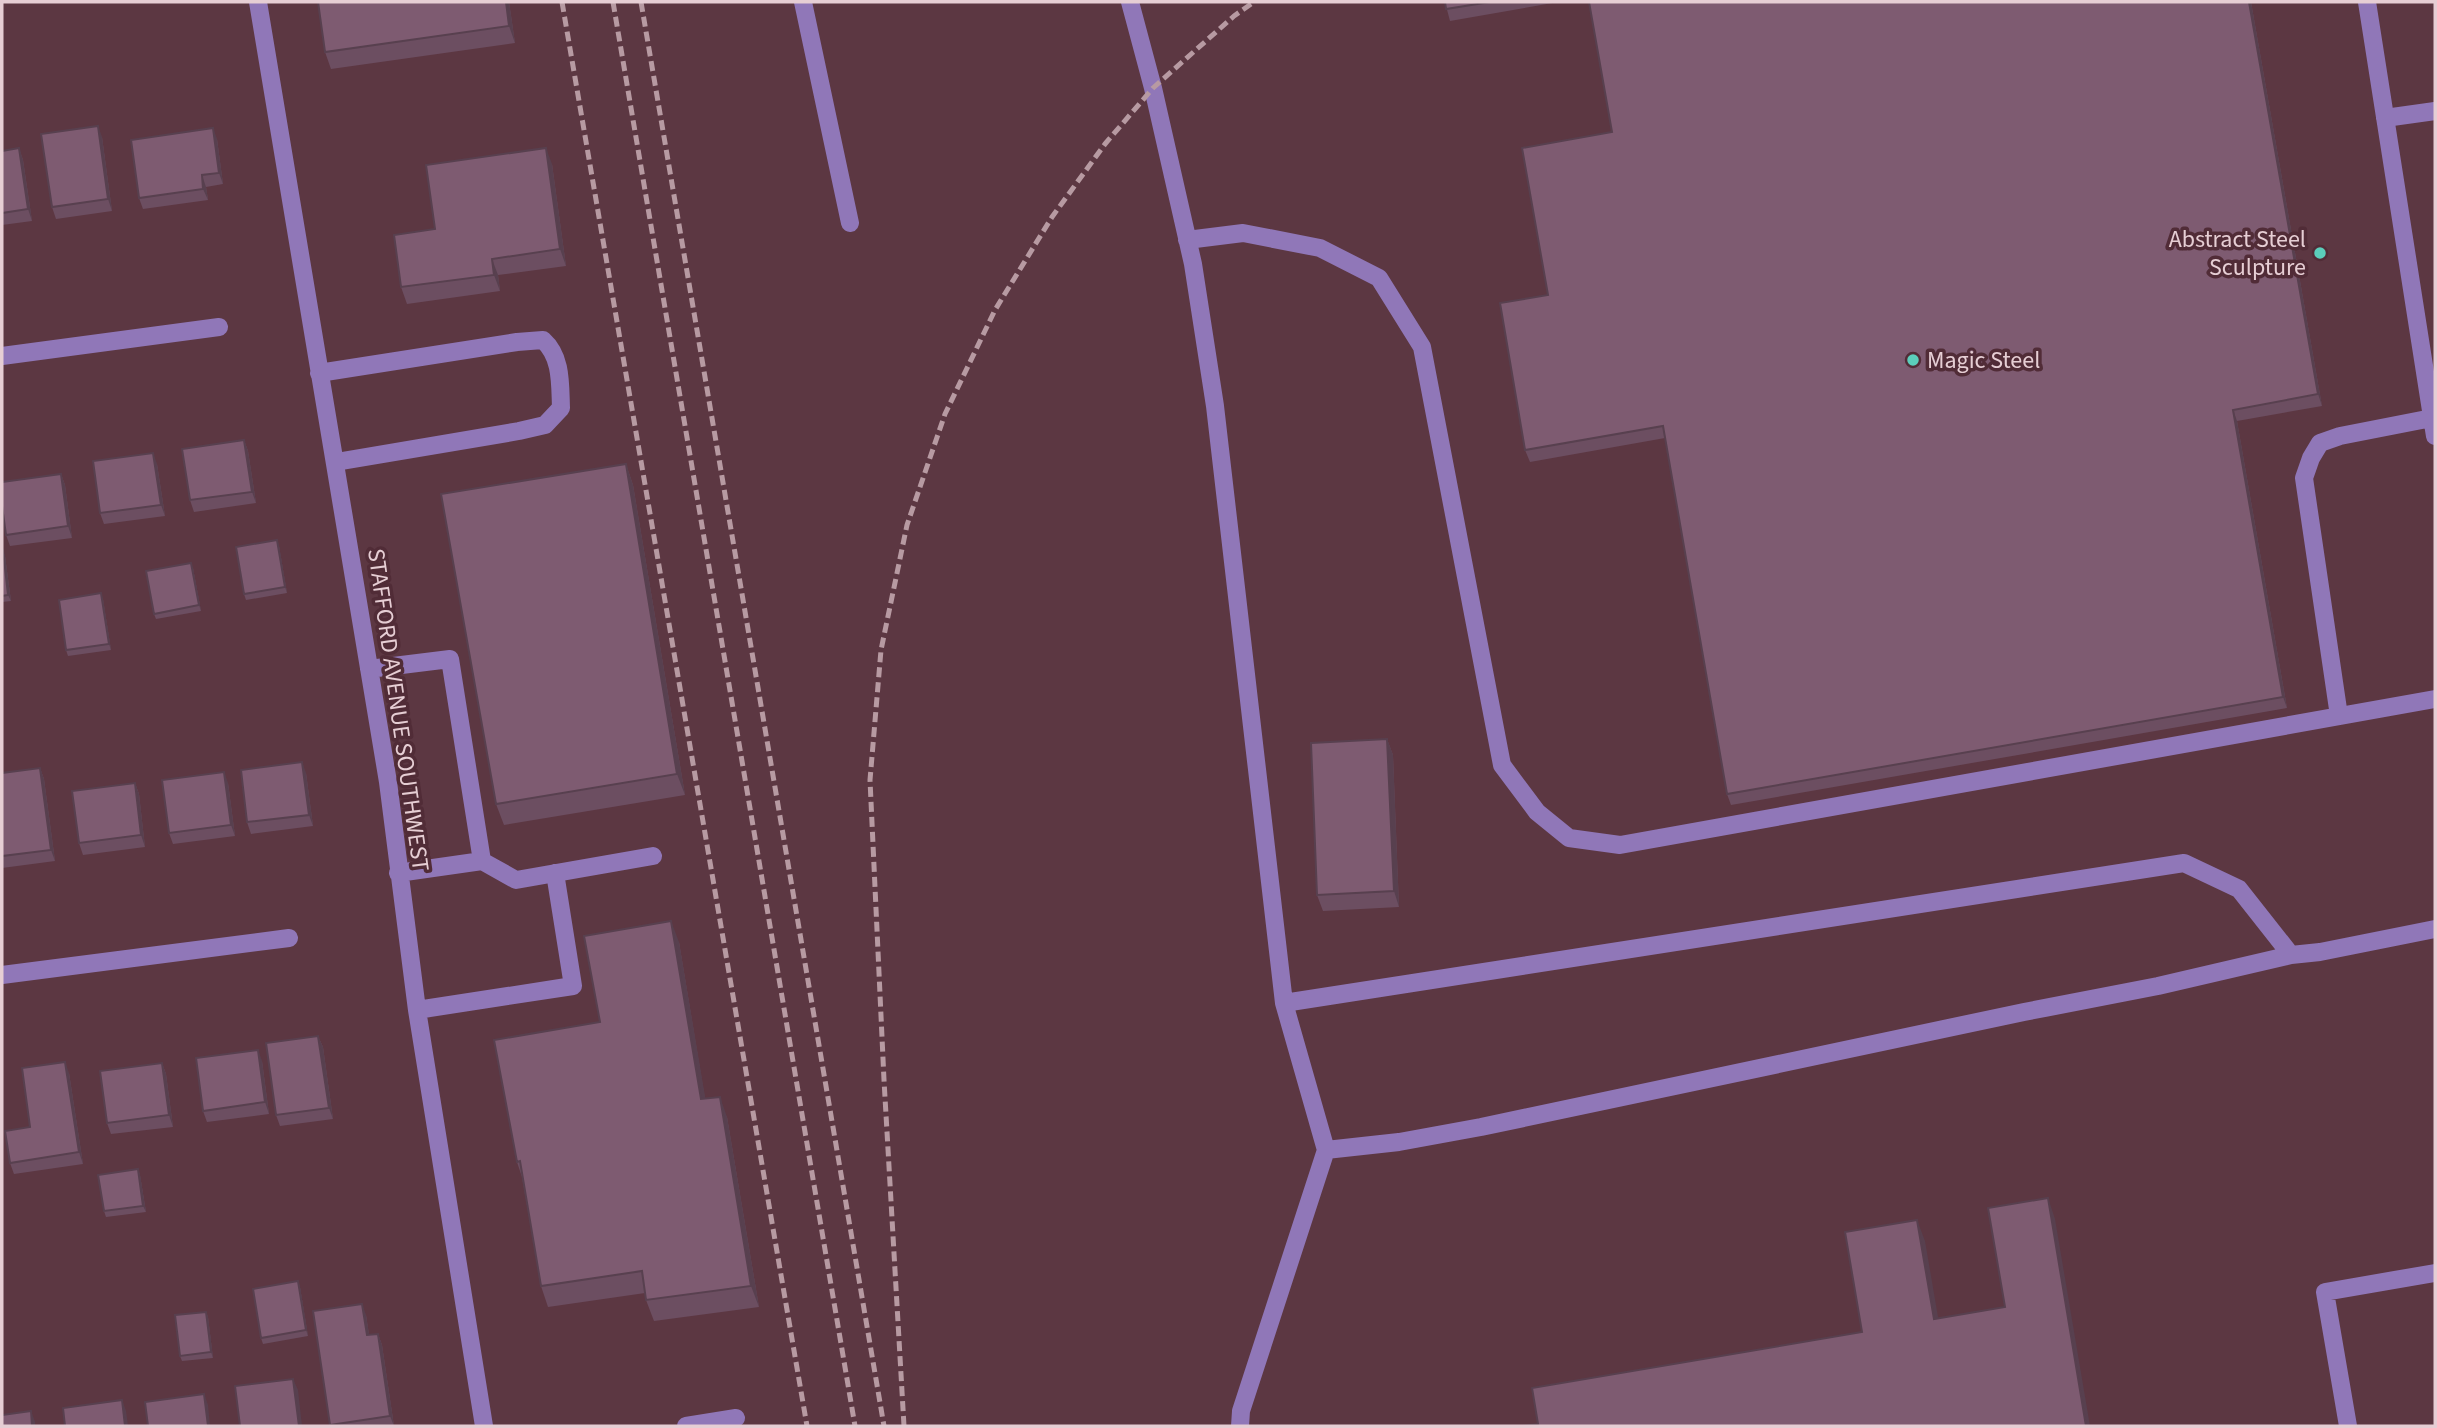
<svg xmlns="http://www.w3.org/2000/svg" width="2437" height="1428" font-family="'Source Sans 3',sans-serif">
  <rect width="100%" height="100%" fill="#5c3742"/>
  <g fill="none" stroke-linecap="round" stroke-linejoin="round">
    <!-- minor -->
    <path stroke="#9077b8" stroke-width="18" d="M 258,2 L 388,782 L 417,1010 L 484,1426
      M 803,2 L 850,223
      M 1130,2 L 1153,88 L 1193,264 L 1215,406 L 1284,1003 L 1326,1150 L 1399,1142 L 1481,1127 L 2024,1012 L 2158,986 L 2291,955
      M 2367,2 L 2435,436
      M 2385,118 L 2435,111
      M 1187,240 L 1243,233 L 1320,248 L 1379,278 L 1422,347 L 1502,765 L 1537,812 L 1569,838 L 1620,845 L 2435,699
      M 2,356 L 219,327
      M 319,373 L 517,342 L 543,340 C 562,357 560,384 561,408 L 545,425 L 519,431 L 336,462
      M 369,669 L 450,659 L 482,861
      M 2339,716 L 2304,478 L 2311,458 L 2320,443 L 2340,436 L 2432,418
      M 398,873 L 482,861 L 516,880 L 653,856
      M 2,975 L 289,938
      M 1284,1003 L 2184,863 L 2239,889 L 2291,955 L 2320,952 L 2435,929
      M 417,1010 L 573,986 L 555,873
      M 686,1426 L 736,1418
      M 1240,1426 L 1241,1411 L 1326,1150
      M 2348,1426 L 2325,1292 L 2435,1273"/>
    <!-- rail -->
    <path stroke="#b79aa2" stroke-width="5" stroke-dasharray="10 5" stroke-linecap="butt" d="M 562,2 L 807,1426
      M 613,2 L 855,1426
      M 641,2 L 884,1426
      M 904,1426 L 884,1080 L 870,780 L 881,650 L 907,525 L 945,414 L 995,310 L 1052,217 L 1105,144 L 1153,88 L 1234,16 L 1254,2"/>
  </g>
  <!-- wall -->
  <path fill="#6c4e61" d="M 509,2 L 515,43 L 331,69 L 325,52 Z
    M 1445,2 L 1558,2 L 1450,21 Z
    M 1589,2 L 2251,2 L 2322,406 L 2237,421 L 2287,708 L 1731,805 L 1727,794 L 1665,438 L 1530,462 L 1525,450 L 1548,295 L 1612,132 Z
    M 102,137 L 112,211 L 56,219 L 52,207 Z
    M 217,139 L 223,184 L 206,187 L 208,200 L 143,209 L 139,198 Z
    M 19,148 L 23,160 L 32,221 L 2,225 L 2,151 Z
    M 552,164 L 566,266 L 498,275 L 500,291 L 407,304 L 401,287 L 435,229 Z
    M 244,440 L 248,451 L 256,503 L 194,512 L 190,500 Z
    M 157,464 L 165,516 L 104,524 L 100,513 Z
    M 626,464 L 633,485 L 685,795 L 504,825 L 496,804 Z
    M 61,474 L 65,485 L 72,538 L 10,546 L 6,535 Z
    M 279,546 L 287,593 L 246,600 L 244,594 Z
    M 2,550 L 5,556 L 11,601 L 2,602 Z
    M 193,568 L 201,611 L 156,619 L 154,614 Z
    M 103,599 L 111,650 L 68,656 L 66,650 Z
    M 1387,739 L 1393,755 L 1399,907 L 1323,911 L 1317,895 Z
    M 40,768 L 44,779 L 55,861 L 2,868 L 2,773 Z
    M 306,773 L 313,826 L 251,834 L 247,822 Z
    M 135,783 L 139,794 L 145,847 L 83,855 L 79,843 Z
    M 228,783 L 235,836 L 173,844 L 169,833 Z
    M 679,942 L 705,1099 L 727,1117 L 759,1307 L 654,1321 L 646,1300 L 645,1293 L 548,1307 L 541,1286 L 522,1177 L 517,1162 L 600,1022 Z
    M 318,1036 L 323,1047 L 333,1119 L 280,1126 L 276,1115 Z
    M 262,1061 L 269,1114 L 207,1122 L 203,1111 Z
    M 162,1063 L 166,1074 L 173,1127 L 111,1134 L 107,1123 Z
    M 69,1073 L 83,1164 L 14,1174 L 10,1163 L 30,1127 Z
    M 138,1169 L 140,1175 L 146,1212 L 106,1217 L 104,1211 Z
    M 298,1281 L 300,1287 L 308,1336 L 263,1344 L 261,1338 Z
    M 313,1311 L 366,1315 L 369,1335 L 378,1334 L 382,1345 L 394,1426 L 331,1426 Z
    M 206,1312 L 208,1317 L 213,1358 L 182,1361 L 180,1356 Z"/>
  <!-- shaded-wall -->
  <path fill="#58404f" d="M 506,2 L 509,2 L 515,43 L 509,26 Z
    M 2249,2 L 2251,2 L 2322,406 L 2318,394 Z
    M 98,126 L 102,137 L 112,211 L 108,199 Z
    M 213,128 L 217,139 L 223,184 L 219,173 Z
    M 19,148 L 23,160 L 32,221 L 28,209 Z
    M 546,148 L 552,164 L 566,266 L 560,249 Z
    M 202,175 L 206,187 L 208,200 L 203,189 Z
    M 492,259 L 498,275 L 500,291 L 494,275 Z
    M 2233,410 L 2237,421 L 2287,708 L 2283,697 Z
    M 244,440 L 248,451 L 256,503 L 252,492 Z
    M 153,453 L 157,464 L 165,516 L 161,505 Z
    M 626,464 L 633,485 L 685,795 L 677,774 Z
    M 61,474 L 65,485 L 72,538 L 68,526 Z
    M 277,540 L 279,546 L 287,593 L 285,587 Z
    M 3,550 L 5,556 L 11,601 L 8,595 Z
    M 191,563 L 193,568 L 201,611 L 199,605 Z
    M 101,593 L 103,599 L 111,650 L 109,644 Z
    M 1387,739 L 1393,755 L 1399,907 L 1394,891 Z
    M 302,762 L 306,773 L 313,826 L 309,815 Z
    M 40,768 L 44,779 L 55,861 L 51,850 Z
    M 224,772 L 228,783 L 235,836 L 231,825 Z
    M 135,783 L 139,794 L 145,847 L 141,835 Z
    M 671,921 L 679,942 L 709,1120 L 701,1099 Z
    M 318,1036 L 323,1047 L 333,1119 L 329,1108 Z
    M 258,1050 L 262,1061 L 269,1114 L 265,1102 Z
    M 65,1062 L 69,1073 L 83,1164 L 79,1152 Z
    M 162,1063 L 166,1074 L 173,1127 L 169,1115 Z
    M 720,1097 L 727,1117 L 759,1307 L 751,1286 Z
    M 138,1169 L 140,1175 L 146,1212 L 143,1206 Z
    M 2048,1198 L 2055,1219 L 2090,1426 L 2086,1426 Z
    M 1917,1220 L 1925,1241 L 1942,1340 L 1934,1319 Z
    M 298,1281 L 300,1287 L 308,1336 L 306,1330 Z
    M 362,1304 L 366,1315 L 371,1346 L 367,1335 Z
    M 206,1312 L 208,1317 L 213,1358 L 211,1352 Z
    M 378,1334 L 382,1345 L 394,1426 L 390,1416 Z
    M 293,1379 L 298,1390 L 302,1426 L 299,1426 Z
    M 204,1394 L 208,1405 L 210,1426 L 208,1426 Z
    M 122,1400 L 126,1411 L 128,1426 L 125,1426 Z
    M 31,1411 L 35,1422 L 35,1426 L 32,1426 Z"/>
  <!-- building -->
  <path fill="#7e5b71" stroke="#58404f" stroke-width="2" d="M 318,2 L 506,2 L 509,26 L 325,52 Z
    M 1445,2 L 1490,2 L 1446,9 Z
    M 1589,2 L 2249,2 L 2318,394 L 2233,410 L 2283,697 L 1727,794 L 1663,426 L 1525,450 L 1500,303 L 1548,295 L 1522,148 L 1612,132 Z
    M 98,126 L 108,199 L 52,207 L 41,134 Z
    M 213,128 L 219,173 L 202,175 L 203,189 L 139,198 L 131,140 Z
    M 19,148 L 28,209 L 2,213 L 2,151 Z
    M 546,148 L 560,249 L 492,259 L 494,275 L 401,287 L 394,235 L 435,229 L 426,165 Z
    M 244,440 L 252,492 L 190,500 L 182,449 Z
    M 153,453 L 161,505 L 100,513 L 93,461 Z
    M 626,464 L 677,774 L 496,804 L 441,494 Z
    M 61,474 L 68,526 L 6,535 L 2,506 L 2,482 Z
    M 277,540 L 285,587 L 244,594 L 236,547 Z
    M 2,550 L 3,550 L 8,595 L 2,596 Z
    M 191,563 L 199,605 L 154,614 L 146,571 Z
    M 101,593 L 109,644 L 66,650 L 59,600 Z
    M 1387,739 L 1394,891 L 1317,895 L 1311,743 Z
    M 302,762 L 309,815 L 247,822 L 241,770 Z
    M 40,768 L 51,850 L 2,856 L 2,773 Z
    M 224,772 L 231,825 L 169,833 L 162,780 Z
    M 135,783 L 141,835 L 79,843 L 72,791 Z
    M 671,921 L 701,1099 L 720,1097 L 751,1286 L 646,1300 L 642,1271 L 541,1286 L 520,1161 L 517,1162 L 494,1040 L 600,1022 L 584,936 Z
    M 318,1036 L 329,1108 L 276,1115 L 266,1043 Z
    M 258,1050 L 265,1102 L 203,1111 L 196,1058 Z
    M 65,1062 L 79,1152 L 10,1163 L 5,1131 L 30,1127 L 22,1068 Z
    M 162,1063 L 169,1115 L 107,1123 L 100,1071 Z
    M 138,1169 L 143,1206 L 104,1211 L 98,1175 Z
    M 2048,1198 L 2086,1426 L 1522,1426 L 1538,1424 L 1532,1388 L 1862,1332 L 1845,1232 L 1917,1220 L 1934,1319 L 2005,1307 L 1988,1208 Z
    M 298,1281 L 306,1330 L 261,1338 L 253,1289 Z
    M 362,1304 L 367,1335 L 378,1334 L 390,1416 L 330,1425 L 313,1311 Z
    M 206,1312 L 211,1352 L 180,1356 L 175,1315 Z
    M 293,1379 L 299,1426 L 240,1426 L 235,1386 Z
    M 204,1394 L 208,1426 L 148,1426 L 145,1402 Z
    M 122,1400 L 125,1426 L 65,1426 L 63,1408 Z
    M 31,1411 L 32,1426 L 2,1426 L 2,1415 Z"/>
  <!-- markers -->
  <g fill="#5bcebb" stroke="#512c37" stroke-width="2.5">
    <circle cx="2320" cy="253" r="7"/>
    <circle cx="1913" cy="360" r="7"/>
  </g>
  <g text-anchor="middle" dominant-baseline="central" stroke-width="7" stroke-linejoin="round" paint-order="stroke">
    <!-- poi labels -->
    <g font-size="24" fill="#e6ced4" stroke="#512c37" text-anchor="end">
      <text x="2306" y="239">Abstract Steel<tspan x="2306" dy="28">Sculpture</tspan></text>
      <text x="1927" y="360" text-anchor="start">Magic Steel</text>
    </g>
    <!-- street labels -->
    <g font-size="24" fill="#e6ced4" stroke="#512c37">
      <text transform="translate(398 710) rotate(82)">STAFFORD AVENUE SOUTHWEST</text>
    </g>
  </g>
  <!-- border -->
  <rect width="2437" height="1428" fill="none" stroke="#e6ced4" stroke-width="7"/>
</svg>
